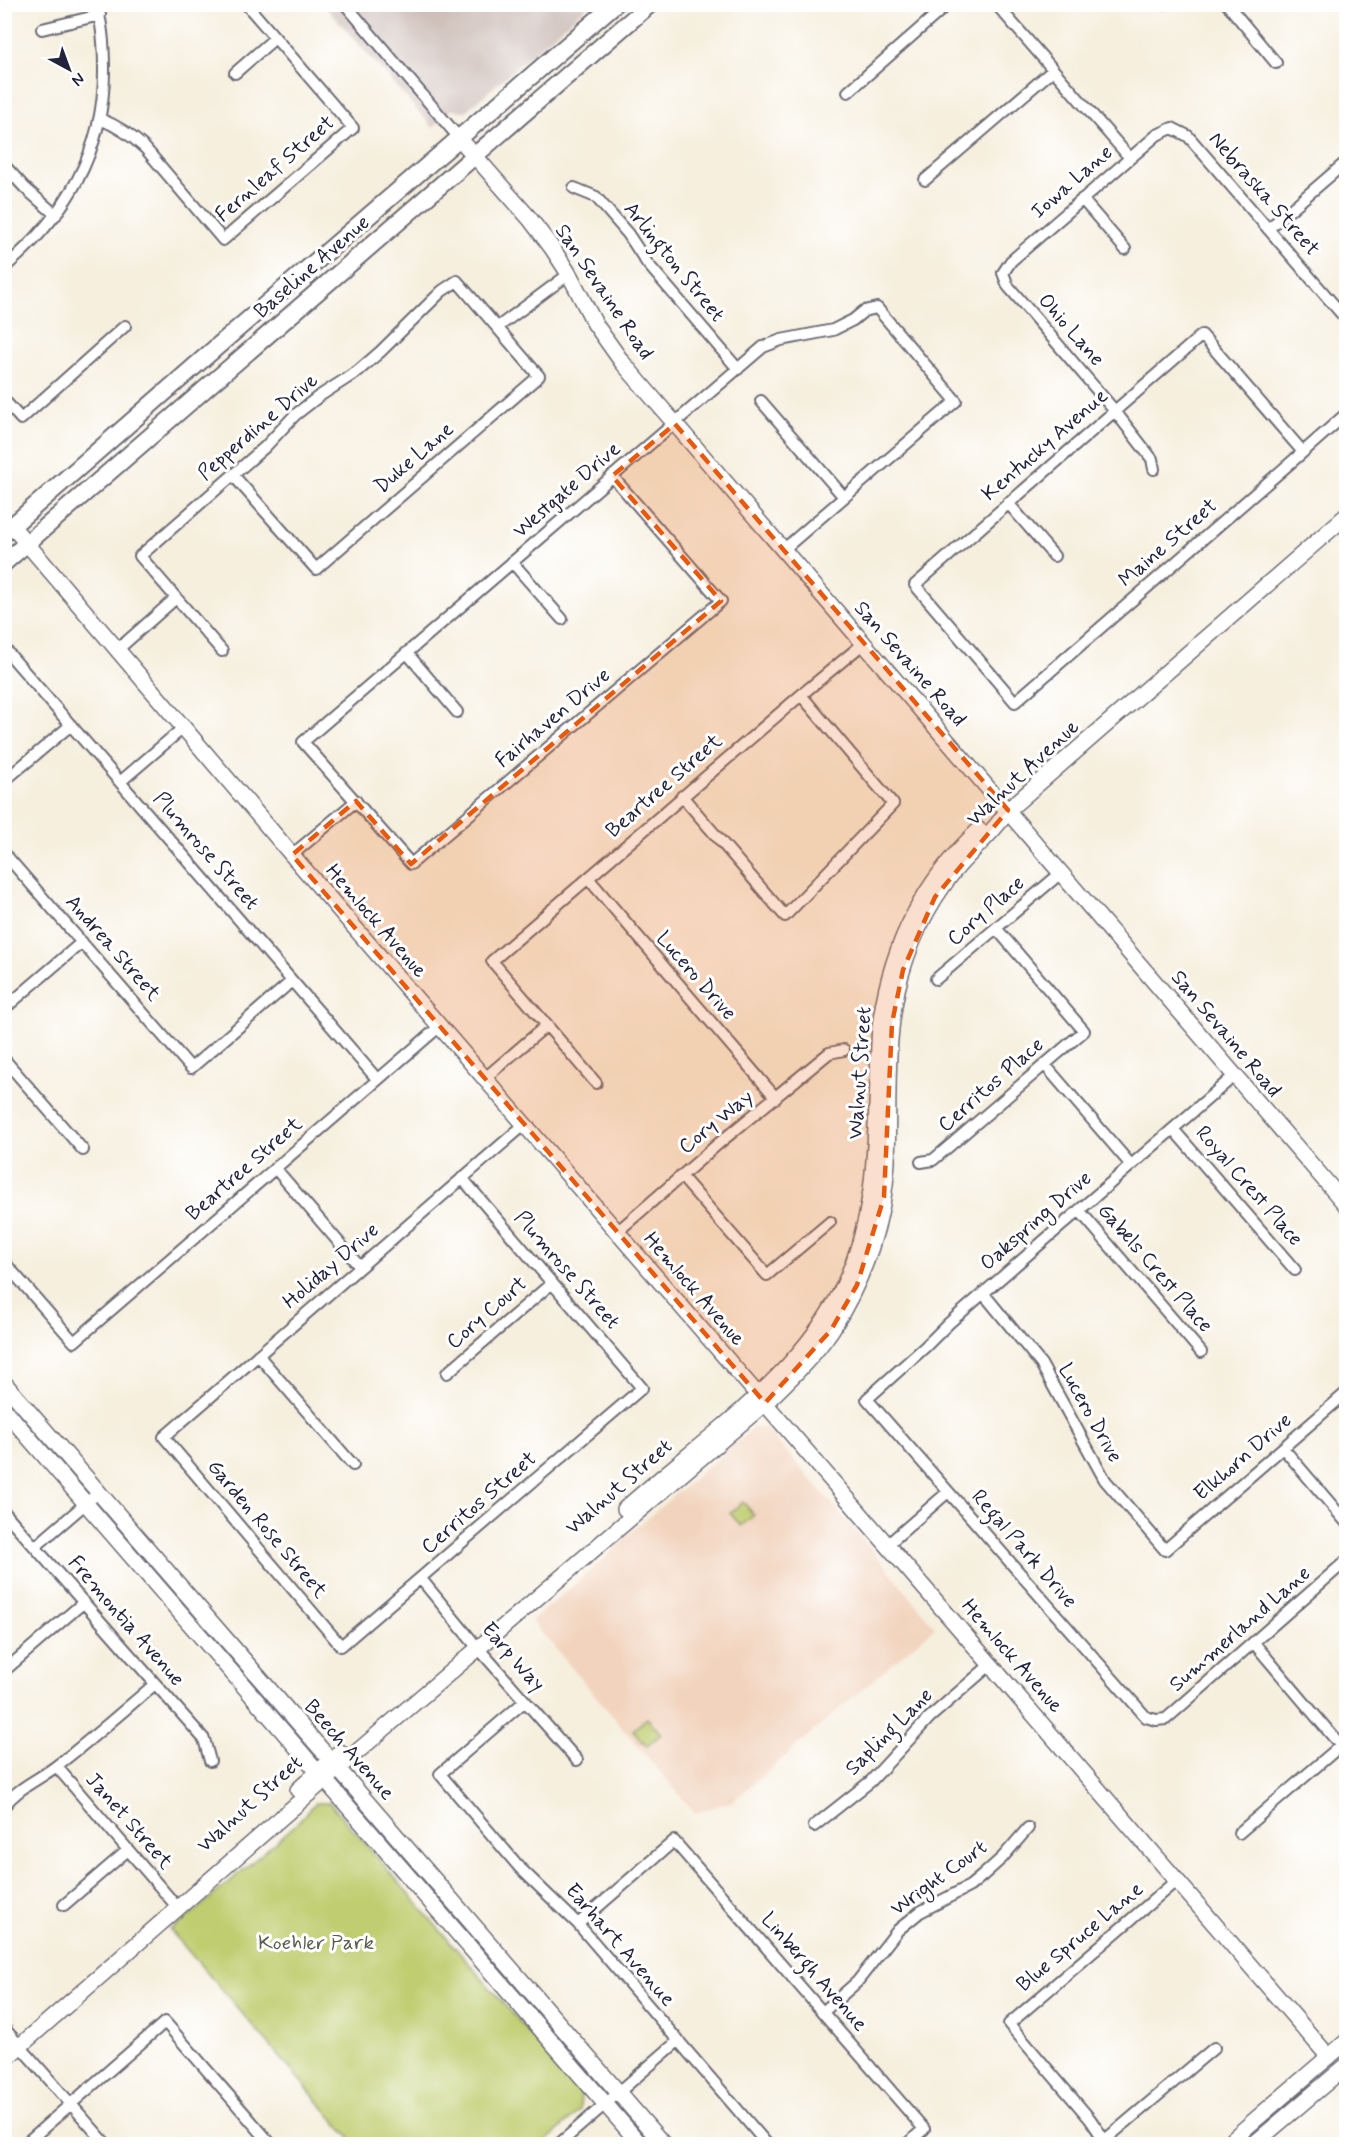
<svg xmlns="http://www.w3.org/2000/svg" width="1351" height="2149" font-family="Mynerve,sans-serif">
  <rect width="100%" height="100%" fill="#fff"/>
  <filter id="ink" filterUnits="userSpaceOnUse"><feTurbulence type="fractalNoise" baseFrequency=".0167" numOctaves="2"/><feDisplacementMap in="SourceGraphic" scale="12" xChannelSelector="R" yChannelSelector="G"/><feConvolveMatrix kernelMatrix="1 2 1 2 8 2 1 2 1" color-interpolation-filters="sRGB"/></filter>
  <filter id="wash" filterUnits="userSpaceOnUse"><feTurbulence type="fractalNoise" baseFrequency=".008" numOctaves="4" result="noise"/><feDisplacementMap in="SourceGraphic" scale="24" xChannelSelector="R" yChannelSelector="G"/><feGaussianBlur stdDeviation="1.35" result="paint"/><feColorMatrix in="noise" values="0 0 0 0 0 0 0 0 0 0 0 0 0 0 0 0 0 1.4 0 .05"/><feComposite in="paint" operator="in"/></filter>
  <g filter="url(#wash)">
    <rect width="100%" height="100%" fill="#f6efde"/>
    <!-- built -->
    <path fill="#f2d4be" d="M 754,1427 L 765,1427 L 869,1546 L 935,1627 L 733,1801 L 695,1813 L 531,1620 L 592,1570 L 629,1534 Z"/>
    <!-- industrial -->
    <path fill="#cfc0ba" d="M 324,5 L 589,5 L 466,111 L 451,110 L 433,128 Z"/>
    <!-- green -->
    <path fill="#c0cd6f" stroke="#717855" stroke-width="1.5" d="M 743,1502 L 754,1515 L 741,1526 L 730,1513 Z
      M 647,1718 L 661,1734 L 647,1746 L 633,1730 Z
      M 316,1803 L 330,1803 L 581,2093 L 580,2111 L 543,2144 L 355,2144 L 170,1930 L 184,1921 C 221,1889 257,1858 294,1826 C 302,1818 308,1810 316,1803 Z"/>
  </g>
  <g filter="url(#ink)">
    <g fill="none" stroke-linecap="round" stroke-linejoin="round">
      <!-- street casing -->
      <g stroke="#6c6a74" stroke-width="14">
        <path id="street" d="M 345,4 L 460,139
          M 996,4 L 1130,158
          M 1159,4 L 1163,4
          M 1227,4 L 1276,63
          M 42,29 L 100,15
          M 235,73 L 275,38
          M 848,92 L 948,4
          M 100,119 C 118,126 131,135 145,148 L 223,240 L 353,128 L 246,4
          M 4,165 L 25,188 L 56,215
          M 925,180 L 1053,70
          M 574,188 L 596,197 L 628,234 L 647,263 L 738,369
          M 1082,199 L 1125,249
          M 1268,229 L 1346,162
          M 4,268 C 66,215 105,152 104,68 C 104,47 103,25 96,4
          M 498,327 L 569,274
          M 4,400 L 21,419 L 125,326
          M 761,401 L 844,497
          M 1303,452 L 1202,335 L 915,585 L 1015,702 L 1303,452 L 1346,414
          M 1154,469 L 1152,459 L 1114,410 L 1008,286 L 1003,273 L 1011,261 L 1157,135 L 1172,128 L 1188,136 L 1346,319
          M 612,476 L 721,601 L 411,864 L 303,742 L 763,347 L 781,340 L 833,330 L 853,320 L 864,311 L 877,308 L 956,401 L 784,549
          M 1008,503 L 1054,556
          M 4,517 L 12,526
          M 512,562 L 562,619
          M 4,648 L 377,1079
          M 116,651 L 176,598
          M 222,651 L 140,556 L 265,447 L 295,415 L 318,397 L 358,371 L 380,352 L 442,291 L 457,281 L 539,376 L 316,569 L 233,475
          M 407,653 L 457,712
          M 4,781 L 71,725
          M 120,782 L 183,728
          M 682,796 L 785,916 L 893,804 L 801,695
          M 4,853 L 191,1068 L 292,981
          M 292,855 L 356,801
          M 588,878 L 776,1098
          M 936,979 L 1062,872
          M 4,1009 L 82,942
          M 4,1059 L 83,1150
          M 1045,1065 L 1131,1165
          M 1234,1076 L 949,1323 L 925,1347 L 867,1399 L 1146,1717 L 1156,1720 L 1166,1719 L 1346,1561
          M 485,1078 L 547,1025
          M 596,1083 L 492,961 L 801,695 L 864,643
          M 1173,1129 L 1295,1270
          M 921,1162 L 933,1160 L 1084,1031 L 996,928
          M 275,1168 L 360,1267
          M 681,1176 L 767,1275 L 830,1222
          M 462,1178 L 642,1388 L 341,1646 L 164,1437 C 284,1332 404,1229 524,1125
          M 1079,1210 L 1201,1352
          M 617,1232 L 718,1144 L 829,1053 L 844,1050
          M 4,1262 L 74,1342 L 440,1026
          M 983,1293 L 1041,1364 L 1105,1480 L 1165,1550 L 1346,1393
          M 258,1355 L 353,1465
          M 447,1373 L 552,1283
          M 1283,1448 L 1346,1522
          M 4,1512 L 204,1739 L 210,1761
          M 887,1545 L 948,1492
          M 35,1547 L 99,1492
          M 421,1579 L 472,1641 L 577,1760
          M 1254,1643 L 1341,1746
          M 4,1671 L 84,1602
          M 525,1701 L 440,1774 L 520,1868 L 578,1924 L 767,2144
          M 57,1767 L 172,1901
          M 4,1806 C 19,1786 41,1779 59,1764 C 92,1739 123,1711 155,1684
          M 814,1826 L 871,1781 L 929,1718 L 991,1664
          M 1239,1833 L 1346,1741
          M 64,1905 L 128,1850
          M 578,1924 L 674,1841 L 924,2129 L 907,2144
          M 823,2012 L 857,1982 L 898,1930 L 920,1912 L 970,1886 L 982,1876 L 1002,1858 L 1028,1828
          M 4,2028 L 106,2144
          M 1105,2140 L 1214,2048
          M 25,2144 L 165,2022 L 271,2144
          M 559,2144 L 678,2041
          M 1107,2144 L 1090,2119 L 1009,2024 L 1177,1880"/>
      </g>
      <!-- secondary casing -->
      <g stroke="#6c6a74" stroke-width="18">
        <path id="secondary" d="M 460,139 L 530,219 L 552,248 L 569,274 L 595,324 L 622,362 L 1346,1205
          M 12,526 L 292,855 L 1329,2057
          M 4,1383 L 663,2144
          M 4,1409 L 640,2144
          M 625,1509 C 700,1441 802,1377 845,1283 C 876,1215 875,1151 878,1078 C 879,1059 878,1038 881,1019 C 892,944 923,882 979,830
          M 298,1790 L 340,1752
          M 4,2060 L 337,1769 L 765,1403 C 789,1380 814,1356 832,1329 C 864,1279 884,1221 887,1162 C 889,1105 885,1045 897,990 C 907,947 927,905 954,871 C 971,850 994,833 1008,810 L 1346,516
          M 1227,2144 L 1346,2042
          M 1254,2144 L 1346,2066"/>
      </g>
      <!-- primary casing -->
      <g stroke="#6c6a74" stroke-width="20">
        <path id="primary" d="M 4,533 L 235,331 L 615,4
          M 4,563 L 650,4"/>
      </g>
      <!-- street -->
      <use href="#street" stroke="#fff" stroke-width="10"/>
      <!-- secondary -->
      <use href="#secondary" stroke="#fff" stroke-width="15"/>
      <!-- primary -->
      <use href="#primary" stroke="#fff" stroke-width="16"/>
    </g>
  </g>
  <!-- marked area -->
  <path fill="#e8590c" fill-opacity="0.2" stroke="#e8590c" stroke-width="4.5" stroke-dasharray="12 8" stroke-linejoin="round" d="M 675,424 L 1008,810 L 935,897 L 903,970 L 892,1023 L 884,1197 L 857,1285 L 831,1330 L 765,1403 L 292,855 L 356,801 L 411,864 L 721,601 L 612,476 Z"/>
  <g text-anchor="middle" dominant-baseline="central" stroke-width="6" stroke-linejoin="round" paint-order="stroke">
    <!-- street labels -->
    <g font-size="21" fill="#22223b" stroke="#fff">
      <text transform="translate(275 169) rotate(-41)">Fernleaf Street</text>
      <text transform="translate(1072 182) rotate(-41)">Iowa Lane</text>
      <text transform="translate(1264 194) rotate(49)">Nebraska Street</text>
      <text transform="translate(674 262) rotate(51)">Arlington Street</text>
      <text transform="translate(312 267) rotate(-41)">Baseline Avenue</text>
      <text transform="translate(604 292) rotate(56)">San Sevaine Road</text>
      <text transform="translate(1071 330) rotate(49)">Ohio Lane</text>
      <text transform="translate(258 427) rotate(-41)">Pepperdine Drive</text>
      <text transform="translate(1045 445) rotate(-41)">Kentucky Avenue</text>
      <text transform="translate(414 458) rotate(-41)">Duke Lane</text>
      <text transform="translate(567 490) rotate(-41)">Westgate Drive</text>
      <text transform="translate(1168 543) rotate(-41)">Maine Street</text>
      <text transform="translate(910 664) rotate(49)">San Sevaine Road</text>
      <text transform="translate(553 718) rotate(-40)">Fairhaven Drive</text>
      <text transform="translate(1023 773) rotate(-43)">Walnut Avenue</text>
      <text transform="translate(664 786) rotate(-41)">Beartree Street</text>
      <text transform="translate(206 851) rotate(49)">Plumrose Street</text>
      <text transform="translate(986 911) rotate(-41)">Cory Place</text>
      <text transform="translate(376 921) rotate(49)">Hemlock Avenue</text>
      <text transform="translate(113 948) rotate(49)">Andrea Street</text>
      <text transform="translate(696 976) rotate(49)">Lucero Drive</text>
      <text transform="translate(1226 1034) rotate(50)">San Sevaine Road</text>
      <text transform="translate(860 1073) rotate(-86)">Walnut Street</text>
      <text transform="translate(991 1085) rotate(-41)">Cerritos Place</text>
      <text transform="translate(716 1122) rotate(-39)">Cory Way</text>
      <text transform="translate(244 1169) rotate(-41)">Beartree Street</text>
      <text transform="translate(1249 1186) rotate(49)">Royal Crest Place</text>
      <text transform="translate(1036 1221) rotate(-41)">Oakspring Drive</text>
      <text transform="translate(331 1266) rotate(-41)">Holiday Drive</text>
      <text transform="translate(1155 1268) rotate(49)">Gabels Crest Place</text>
      <text transform="translate(567 1270) rotate(49)">Plumrose Street</text>
      <text transform="translate(694 1289) rotate(49)">Hemlock Avenue</text>
      <text transform="translate(487 1313) rotate(-41)">Cory Court</text>
      <text transform="translate(1090 1413) rotate(61)">Lucero Drive</text>
      <text transform="translate(1243 1457) rotate(-41)">Elkhorn Drive</text>
      <text transform="translate(619 1487) rotate(-41)">Walnut Street</text>
      <text transform="translate(479 1503) rotate(-41)">Cerritos Street</text>
      <text transform="translate(267 1529) rotate(50)">Garden Rose Street</text>
      <text transform="translate(1024 1549) rotate(49)">Regal Park Drive</text>
      <text transform="translate(126 1621) rotate(49)">Fremontia Avenue</text>
      <text transform="translate(1240 1629) rotate(-41)">Summerland Lane</text>
      <text transform="translate(1012 1656) rotate(49)">Hemlock Avenue</text>
      <text transform="translate(513 1657) rotate(49)">Earp Way</text>
      <text transform="translate(889 1732) rotate(-45)">Sapling Lane</text>
      <text transform="translate(349 1750) rotate(49)">Beech Avenue</text>
      <text transform="translate(250 1804) rotate(-42)">Walnut Street</text>
      <text transform="translate(129 1821) rotate(49)">Janet Street</text>
      <text transform="translate(939 1878) rotate(-36)">Wright Court</text>
      <text transform="translate(1080 1937) rotate(-40)">Blue Spruce Lane</text>
      <text transform="translate(620 1945) rotate(49)">Earhart Avenue</text>
      <text transform="translate(814 1972) rotate(49)">Linbergh Avenue</text>
    </g>
    <!-- park labels -->
    <g font-size="21" fill="#595e4d" stroke="#fff">
      <text x="316" y="1943">Koehler Park</text>
    </g>
  </g>
  <!-- margin -->
  <rect width="1351" height="2149" fill="none" stroke="#fff" stroke-width="24"/>
  <!-- north arrow -->
  <g transform="translate(69 69) rotate(139)" stroke="#ffffff" stroke-width="4.5" paint-order="stroke">
  <path d="M0-4.5L10 22L0 15L-10 22Z" fill="#22223b"/>
  <text y="-9" font-size="16" font-weight="bold" text-anchor="middle" fill="#22223b">N</text>
  </g>
</svg>
